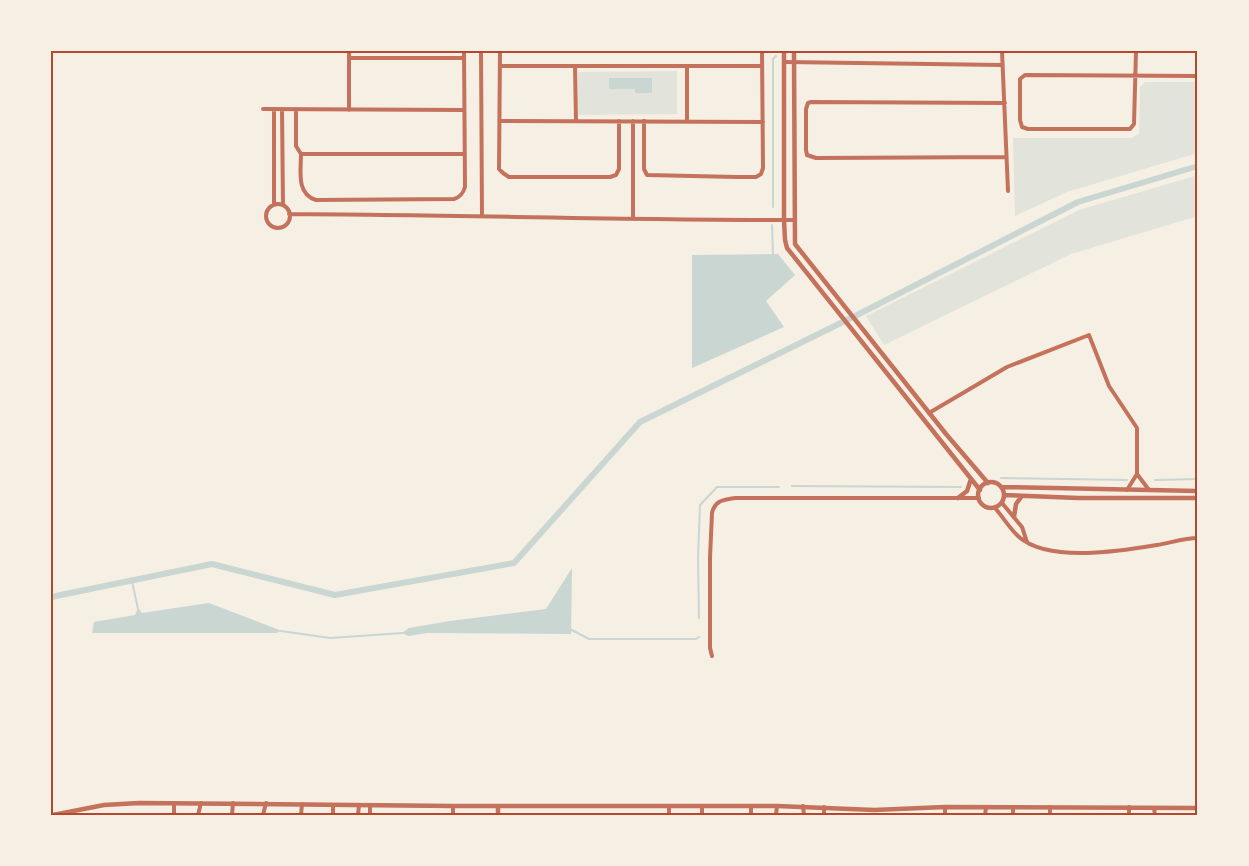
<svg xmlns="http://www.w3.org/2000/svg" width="1249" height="866" font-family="'IBM Plex Sans',sans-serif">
  <rect width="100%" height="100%" fill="#f6efe4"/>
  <!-- green -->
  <path fill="#e2e4dc" d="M 677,71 L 677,114 L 578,115 L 578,72 Z
    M 1145,82 L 1198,82 L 1198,153 L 1067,192 L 1015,216 L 1013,138 L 1131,138 L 1139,134 L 1140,87 Z
    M 1198,175 L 1198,216 L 1071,254 L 884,345 L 866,316 L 1079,210 Z"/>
  <!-- water -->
  <path fill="#c9d6d2" d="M 609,78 L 652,78 L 652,93 L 635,93 L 635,89 L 609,89 Z
    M 778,254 L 795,275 L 766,301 L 784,327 L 692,368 L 692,255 Z
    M 572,568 L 571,634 L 427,633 L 408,636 L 402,633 L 409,628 L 450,621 L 546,609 Z
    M 209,603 L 282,631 L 276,633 L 92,633 L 94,622 L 135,615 L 138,608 L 142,613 Z"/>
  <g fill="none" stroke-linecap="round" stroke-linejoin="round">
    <!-- stream -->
    <path stroke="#c9d6d2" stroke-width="2" d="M 773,207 L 773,59 L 776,56
      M 772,225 L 773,255
      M 1001,478 L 1127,480
      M 1155,480 L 1198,479
      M 792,486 L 961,487
      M 132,581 L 138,609
      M 699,618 L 698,557 L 700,505 L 717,487 L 779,487
      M 570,629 L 589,639 L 696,639 L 699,637
      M 281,631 L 330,638 L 403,633"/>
    <!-- canal -->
    <path stroke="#c9d6d2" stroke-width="6" d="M 51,597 L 212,564 L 335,595 L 514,563 L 640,422 L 859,314 L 1078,202 L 1198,166"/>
    <!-- minor -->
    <path stroke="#c5725c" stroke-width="4" d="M 349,51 L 349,110
      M 481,51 L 482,216
      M 500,51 L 499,169 L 503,173 L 509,177 L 610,177 L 616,175 L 619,169 L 619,121
      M 1002,51 L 1008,191
      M 1136,51 L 1134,124 L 1130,129 L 1028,129 L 1022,127 L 1020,120 L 1020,79 L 1025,75 L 1198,76
      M 349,58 L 464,58
      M 785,62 L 1002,65
      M 500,66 L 762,66
      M 575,66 L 576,121
      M 1005,103 L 811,102 L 808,103 L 806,109 L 806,150 L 807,155 L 816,158 L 1006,157
      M 263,109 L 464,110
      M 282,109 L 283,205
      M 296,109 L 296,146 L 301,154 L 464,154
      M 500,121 L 763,122
      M 644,121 L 644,169 L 647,175 L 737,177 L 756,177 L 761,174 L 763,168 L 762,51
      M 687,121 L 687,66
      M 301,154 C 301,171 296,194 316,200 L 454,199 C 460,197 463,194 465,187 L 464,51
      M266 216a12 12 0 1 1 24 0a12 12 0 1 1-24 0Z
      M 274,205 L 274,109
      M 289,214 C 458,215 626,220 794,220
      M 633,219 L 633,121
      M 929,413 L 1007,367 L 1089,335 L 1109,386 L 1137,428 L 1137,474 L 1127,490
      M 1137,474 L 1149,490
      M 1002,503 L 1022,527 L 1027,542
      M 995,508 C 1003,517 1010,529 1019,537 C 1049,563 1121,551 1157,545 C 1170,543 1184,538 1198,538
      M 712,656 L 710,648 L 710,558 L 712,513 C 715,500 723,500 735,498 L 979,498
      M 453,806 L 453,815
      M 803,806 L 804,815
      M 669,807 L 669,815
      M 1050,807 L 1050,815
      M 1129,807 L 1129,815
      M 1154,808 L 1155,815
      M 174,815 L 174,803
      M 198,815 L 201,803
      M 232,815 L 233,803
      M 263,815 L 266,803
      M 301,815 L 302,804
      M 333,815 L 333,805
      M 358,815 L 359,805
      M 370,815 L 370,805
      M 702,815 L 702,807
      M 751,815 L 751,807
      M 776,815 L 777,806
      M 824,815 L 824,807
      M 945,815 L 945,807
      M 985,815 L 986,808
      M 1013,815 L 1013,807"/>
    <!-- tertiary -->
    <path stroke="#c5725c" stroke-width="4.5" d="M 784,51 L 784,220 L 785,240 L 787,248 L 980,490
      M 794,51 L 795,244 L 946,434 L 988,483
      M978 495a13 13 0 1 1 26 0a13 13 0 1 1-26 0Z
      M 1001,487 L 1198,491
      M 1004,495 L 1078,498 L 1198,498
      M 958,498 L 967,491 L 971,479
      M 1014,517 L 1016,504 L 1022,496
      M 53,815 L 104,805 L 139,803 L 453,806 L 777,806 L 874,810 L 945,807 L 1198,808
      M 498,815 L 498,806"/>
  </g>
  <!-- border -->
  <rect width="1249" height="866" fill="none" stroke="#f6efe4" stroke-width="105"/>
  <rect x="52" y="52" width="1144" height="762" fill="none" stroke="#b5482f" stroke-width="2"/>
</svg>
